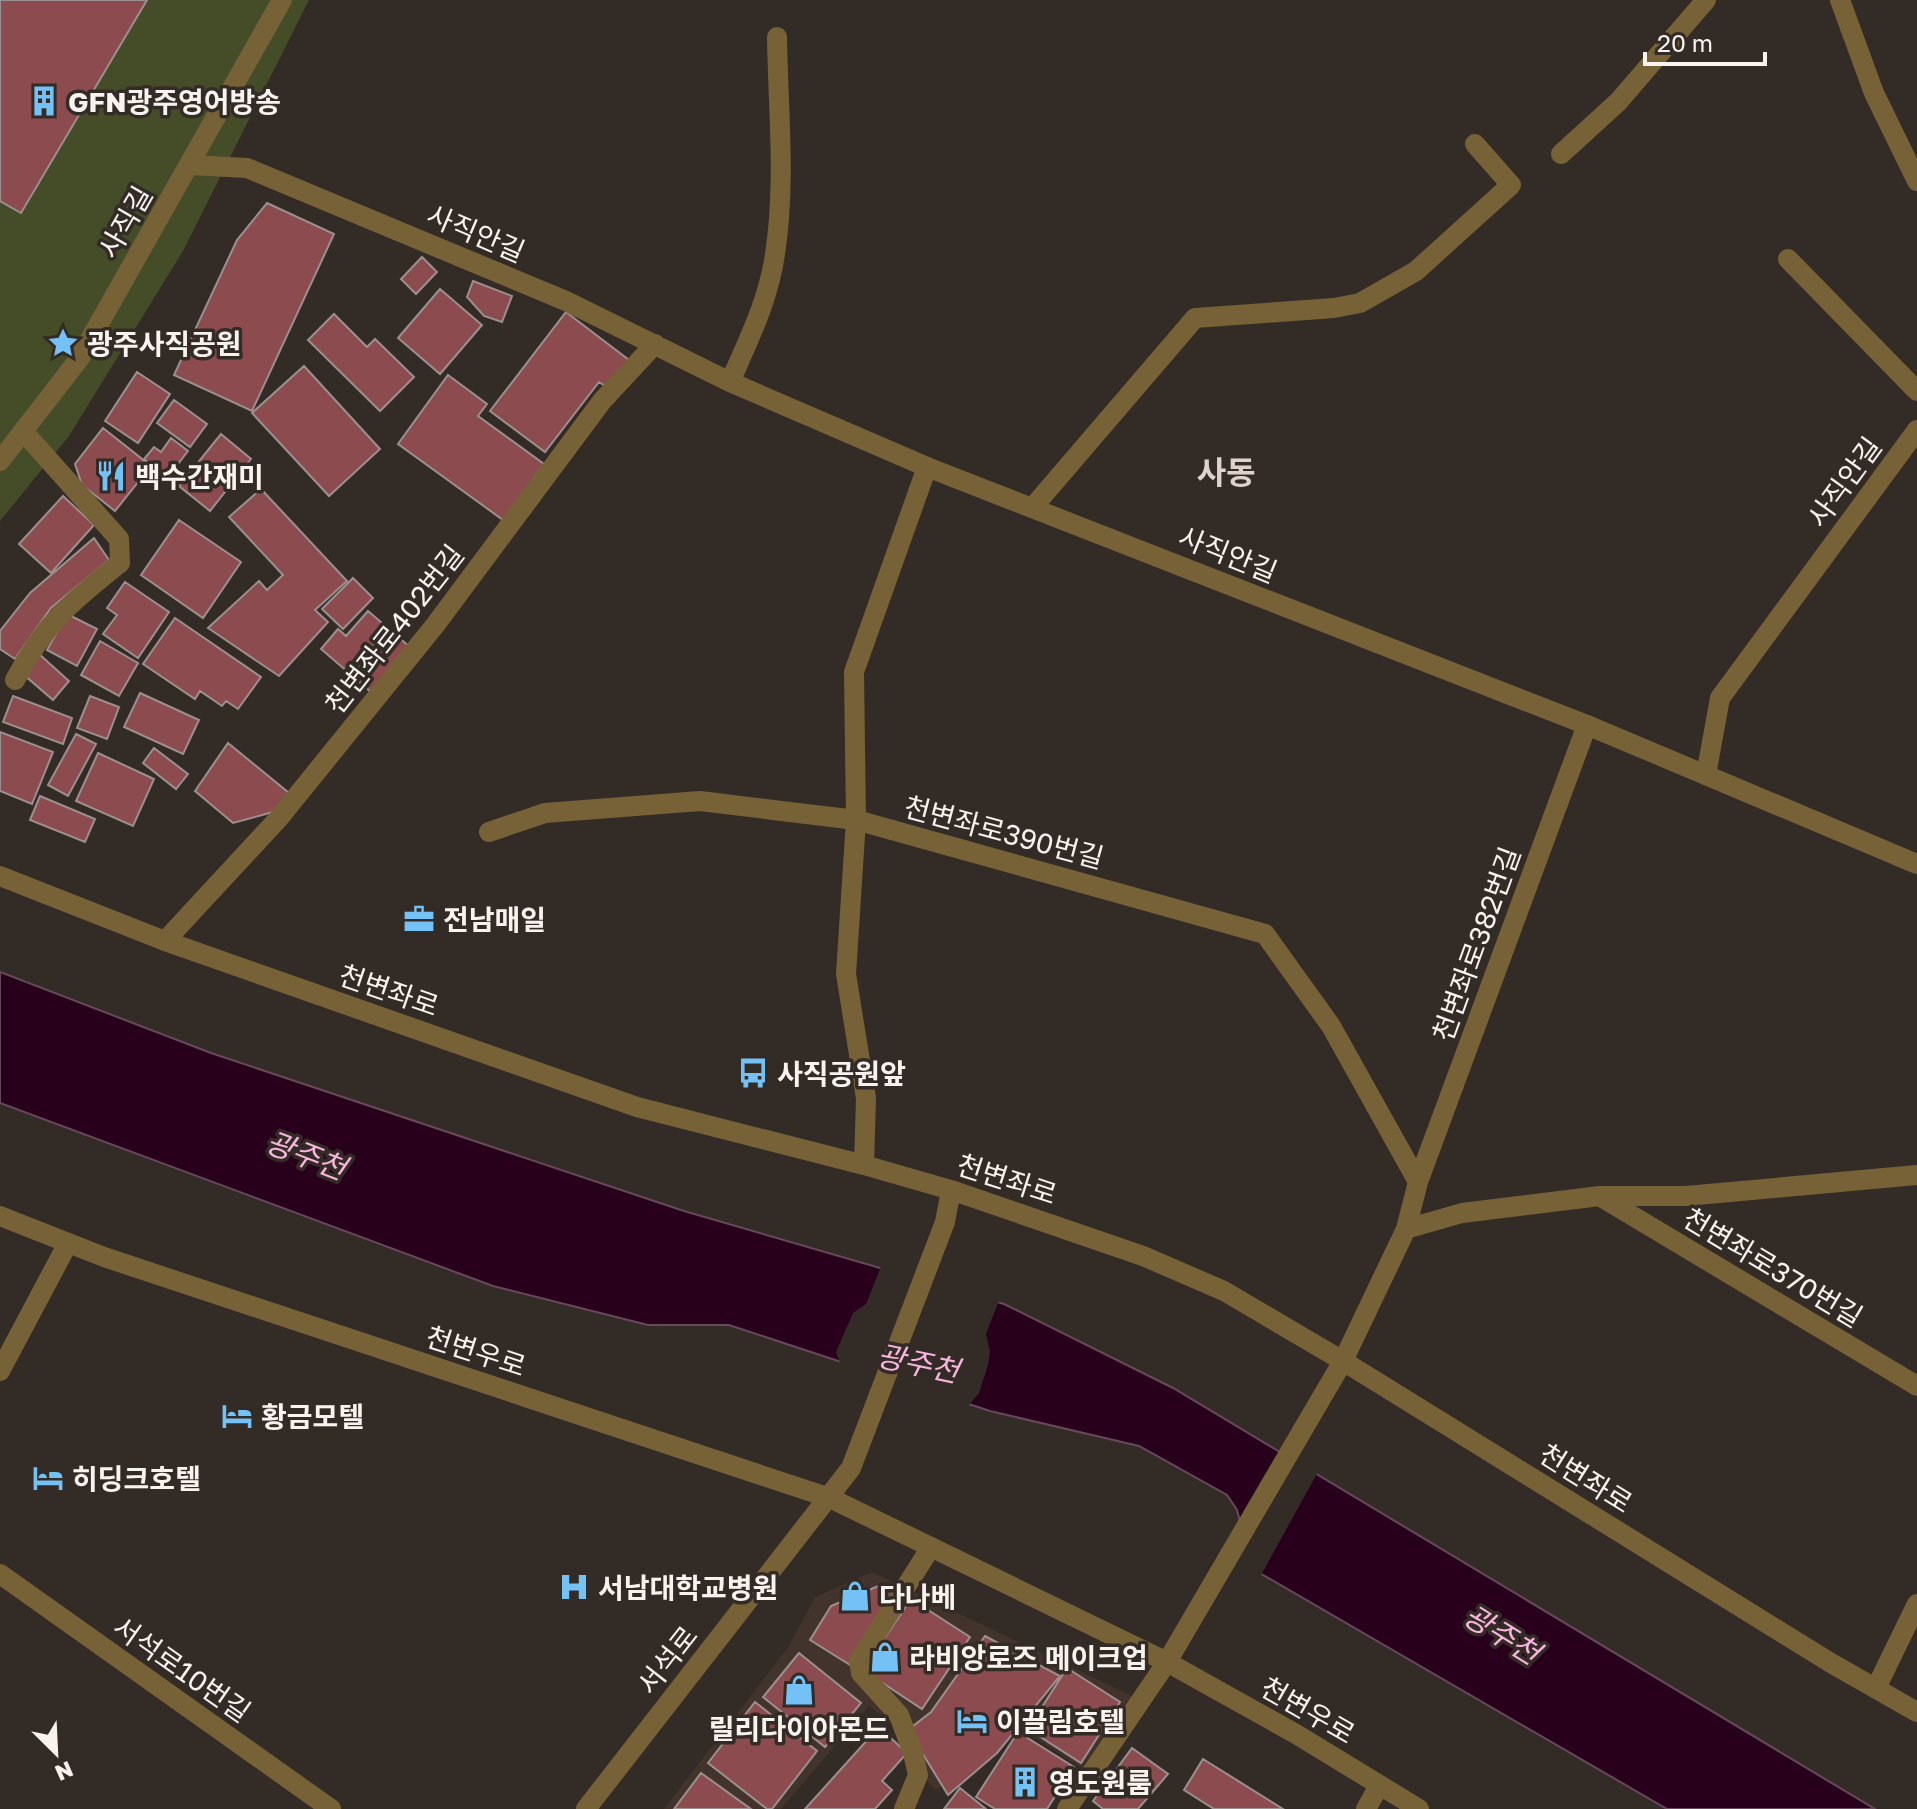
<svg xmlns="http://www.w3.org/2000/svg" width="1917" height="1809" font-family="'Golos Text','Noto Sans KR',sans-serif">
  <rect width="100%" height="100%" fill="#332b26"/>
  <!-- built -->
  <path fill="#42342c" d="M 872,1572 L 1132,1696 L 1082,1768 L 1015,1725 L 947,1785 L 935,1790 L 917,1769 L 894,1725 L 869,1706 L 781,1809 L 664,1809 L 789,1646 L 815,1597 Z"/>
  <!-- green -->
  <path fill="#454d28" d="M 0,0 L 309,0 L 183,251 L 69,436 L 0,521 Z"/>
  <!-- water -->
  <path fill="#28001b" stroke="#67495b" stroke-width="2" d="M 0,972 L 211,1053 L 684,1211 L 1004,1304 L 1173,1388 L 1875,1809 L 1667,1809 L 1258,1572 L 1249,1555 L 1237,1510 L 1227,1495 L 1139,1446 L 990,1411 L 729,1325 L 648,1325 L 493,1286 L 0,1103 Z"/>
  <!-- pier -->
  <path fill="#332b26" d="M 882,1264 L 1000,1298 L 986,1334 L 990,1352 L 988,1365 L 979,1393 L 969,1405 L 965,1407 L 841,1366 L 836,1352 L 853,1313 L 866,1304 Z
    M 1284,1450 L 1319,1470 L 1260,1577 L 1245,1557 L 1238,1532 Z"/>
  <!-- building -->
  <path fill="#8c4b4f" stroke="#9c8f8f" stroke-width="2" d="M 0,0 L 147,0 L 21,213 L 0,201 Z
    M 267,203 L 334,234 L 252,411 L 174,375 L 237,240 Z
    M 422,257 L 437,272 L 416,294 L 401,279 Z
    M 473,281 L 512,296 L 502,322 L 484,316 L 467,297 Z
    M 440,289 L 482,325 L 440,374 L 398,338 Z
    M 566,312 L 629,360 L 608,388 L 599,382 L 545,452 L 490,411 Z
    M 334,314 L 367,347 L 375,339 L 414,377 L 380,411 L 308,340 Z
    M 304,366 L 380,449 L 329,496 L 252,413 Z
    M 137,372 L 170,394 L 138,443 L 105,421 Z
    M 448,375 L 487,404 L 478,416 L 544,464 L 503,520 L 398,444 Z
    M 174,400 L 207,424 L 190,447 L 157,423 Z
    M 103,428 L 151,466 L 115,511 L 82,485 L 75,464 Z
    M 221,434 L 251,459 L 210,511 L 179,486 Z
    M 171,438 L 188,451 L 168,477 L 144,459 L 154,447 L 161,452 Z
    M 261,489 L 347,581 L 315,610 L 328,622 L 279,676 L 208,628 L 259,581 L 267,590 L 283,575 L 229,517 Z
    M 63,496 L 94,525 L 51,573 L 19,544 Z
    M 179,520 L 241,562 L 203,618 L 141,575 Z
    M 94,538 L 109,560 L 51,608 L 15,659 L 0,649 L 0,631 L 30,593 Z
    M 353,578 L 373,598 L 343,629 L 322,609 Z
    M 125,582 L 169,612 L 138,658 L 103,634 L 117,615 L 107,608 Z
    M 368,611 L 410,647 L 371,692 L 321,649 L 338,629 L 346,636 Z
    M 67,614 L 97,629 L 77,666 L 47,650 Z
    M 175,618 L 261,677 L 238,709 L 226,701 L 222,706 L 200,691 L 195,699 L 143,664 Z
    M 100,641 L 138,663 L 119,696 L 81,675 Z
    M 39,654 L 69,681 L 53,700 L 23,674 Z
    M 140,693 L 199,720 L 183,754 L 124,727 Z
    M 13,696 L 72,718 L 63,744 L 3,722 Z
    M 90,696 L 119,707 L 107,739 L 77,728 Z
    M 0,732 L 53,752 L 32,804 L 0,791 Z
    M 76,734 L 96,744 L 68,796 L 48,785 Z
    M 228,743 L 289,793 L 273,812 L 233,823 L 195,791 Z
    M 154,748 L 188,774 L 176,789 L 143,763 Z
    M 98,753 L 154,779 L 133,826 L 76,801 Z
    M 40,796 L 95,819 L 85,842 L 30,820 Z
    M 883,1584 L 897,1593 L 850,1665 L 810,1640 L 831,1606 Z
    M 911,1599 L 970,1637 L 922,1709 L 863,1670 Z
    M 985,1636 L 1060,1676 L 997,1753 L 948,1795 L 908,1730 L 931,1712 Z
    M 799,1653 L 861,1703 L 825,1747 L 763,1697 Z
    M 1067,1668 L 1120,1702 L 1081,1763 L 1028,1729 Z
    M 755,1702 L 817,1751 L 772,1809 L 767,1809 L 708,1763 Z
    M 879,1727 L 907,1753 L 882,1781 L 892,1790 L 875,1809 L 805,1809 Z
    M 1018,1732 L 1074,1767 L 1047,1809 L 995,1809 L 976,1797 Z
    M 1132,1748 L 1168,1774 L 1138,1809 L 1103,1809 L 1093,1801 Z
    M 1203,1759 L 1283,1809 L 1214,1809 L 1184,1790 Z
    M 701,1773 L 751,1809 L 674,1809 Z
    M 960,1788 L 986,1809 L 944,1809 Z"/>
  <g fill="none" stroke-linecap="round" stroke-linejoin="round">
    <!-- service -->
    <path stroke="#776237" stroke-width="20" d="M 1840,0 L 1874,93 L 1917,181
      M 1561,154 L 1618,102 L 1706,0
      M 191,165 L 247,168 L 566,301 L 730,382 L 927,467 L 1587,725 L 1917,864
      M 1788,259 L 1917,391
      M 730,382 C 748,341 769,299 775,254 C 786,183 778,108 777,37
      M 1033,507 L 1195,318 L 1334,308 L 1360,303 L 1416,271 L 1511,185 L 1475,144
      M 15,680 C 45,623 71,602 120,563 L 119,539 L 23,431
      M 165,941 L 279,818 L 436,624 L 602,401 L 655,344
      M 0,1574 L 331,1809
      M 904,1809 L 918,1775 L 913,1753 L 899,1715 L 861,1673 L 859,1661 L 931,1547
      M 1366,1809 L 1379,1786"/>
    <!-- pedestrian -->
    <path stroke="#776237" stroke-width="20" d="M 1167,1662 L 1343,1361"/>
    <!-- minor -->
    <path stroke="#776237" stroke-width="20" d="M 0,461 L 79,359 L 282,0
      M 1706,775 L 1720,698 L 1917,430
      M 489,832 L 545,813 L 700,801 L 856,820 L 1265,934 L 1331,1026 L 1418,1182
      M 864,1165 L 866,1098 L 846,974 L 856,820 L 854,672 L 927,467
      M 1601,1197 L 1917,1386
      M 1406,1229 L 1462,1213 L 1600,1196 L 1686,1196 L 1917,1175
      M 1343,1361 L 1406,1229 L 1418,1182 L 1587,725
      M 0,1371 L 68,1243
      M 1876,1688 L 1917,1604
      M 1067,1809 L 1167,1662"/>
    <!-- tertiary -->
    <path stroke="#776237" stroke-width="20" d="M 0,876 L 165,941 L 637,1107 L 864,1165 L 951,1190 L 1143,1256 L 1224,1291 L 1343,1361 L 1831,1663 L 1917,1712
      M 0,1216 L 104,1257 L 830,1498 L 1167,1662 L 1296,1734 L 1419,1809
      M 586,1809 L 851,1468 L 945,1222 L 951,1190"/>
  </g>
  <!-- icons -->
  <defs>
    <g id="building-bare" transform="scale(2.4)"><path d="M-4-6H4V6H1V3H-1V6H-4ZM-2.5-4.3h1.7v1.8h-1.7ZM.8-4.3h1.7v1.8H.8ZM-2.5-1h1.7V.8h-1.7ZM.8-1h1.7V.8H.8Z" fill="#73c1f5" stroke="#332b26" stroke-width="2.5" paint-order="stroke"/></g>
    <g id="sight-bare" transform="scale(2.4)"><path d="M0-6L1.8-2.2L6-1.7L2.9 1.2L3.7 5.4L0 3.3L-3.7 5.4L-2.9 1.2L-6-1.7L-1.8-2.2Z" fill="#73c1f5" stroke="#332b26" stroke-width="2.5" paint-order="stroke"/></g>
    <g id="restaurant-bare" transform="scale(2.4)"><path d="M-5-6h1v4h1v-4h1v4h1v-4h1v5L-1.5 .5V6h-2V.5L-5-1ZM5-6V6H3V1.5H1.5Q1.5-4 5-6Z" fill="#73c1f5" stroke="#332b26" stroke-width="2.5" paint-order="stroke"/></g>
    <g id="office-bare" transform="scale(2.4)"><path d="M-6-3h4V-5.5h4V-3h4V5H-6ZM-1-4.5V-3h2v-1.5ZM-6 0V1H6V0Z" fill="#73c1f5" stroke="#332b26" stroke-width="2.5" paint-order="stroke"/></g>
    <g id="bus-bare" transform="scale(2.4)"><path d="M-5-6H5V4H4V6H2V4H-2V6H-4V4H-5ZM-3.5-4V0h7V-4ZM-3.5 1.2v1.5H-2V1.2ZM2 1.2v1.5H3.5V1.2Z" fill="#73c1f5" stroke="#332b26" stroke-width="2.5" paint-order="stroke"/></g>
    <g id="hotel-bare" transform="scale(2.4)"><path d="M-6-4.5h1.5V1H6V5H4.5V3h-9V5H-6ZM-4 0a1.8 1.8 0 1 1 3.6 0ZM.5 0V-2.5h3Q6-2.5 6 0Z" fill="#73c1f5" stroke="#332b26" stroke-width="2.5" paint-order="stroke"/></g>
    <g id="hospital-bare" transform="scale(2.4)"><path d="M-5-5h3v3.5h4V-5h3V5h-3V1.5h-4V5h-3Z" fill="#73c1f5" stroke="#332b26" stroke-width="2.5" paint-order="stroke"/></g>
    <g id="shop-bare" transform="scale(2.4)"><path d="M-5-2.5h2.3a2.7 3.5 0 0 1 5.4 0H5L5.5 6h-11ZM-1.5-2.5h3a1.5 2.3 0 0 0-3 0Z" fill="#73c1f5" stroke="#332b26" stroke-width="2.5" paint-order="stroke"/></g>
  </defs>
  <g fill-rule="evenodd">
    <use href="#building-bare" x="44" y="101"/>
    <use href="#sight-bare" x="63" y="343"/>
    <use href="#restaurant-bare" x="111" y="476"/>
    <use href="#office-bare" x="419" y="919"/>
    <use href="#bus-bare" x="753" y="1073"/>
    <use href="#hotel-bare" x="237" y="1416"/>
    <use href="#hotel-bare" x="48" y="1478"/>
    <use href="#hospital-bare" x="574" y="1587"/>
    <use href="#shop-bare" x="855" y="1596"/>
    <use href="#shop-bare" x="885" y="1657"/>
    <use href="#shop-bare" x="799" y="1690"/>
    <use href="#hotel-bare" x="972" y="1721"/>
    <use href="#building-bare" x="1025" y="1782"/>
  </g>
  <g text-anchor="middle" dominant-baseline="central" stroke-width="7" stroke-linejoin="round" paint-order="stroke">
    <!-- poi labels -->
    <g font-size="28" font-weight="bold" fill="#f9f3f0" stroke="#332b26" text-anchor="start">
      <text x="68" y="101">GFN광주영어방송</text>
      <text x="87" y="343">광주사직공원</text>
      <text x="135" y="476">백수간재미</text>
      <text x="443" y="919">전남매일</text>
      <text x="777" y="1073">사직공원앞</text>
      <text x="261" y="1416">황금모텔</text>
      <text x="72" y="1478">히딩크호텔</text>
      <text x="598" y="1587">서남대학교병원</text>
      <text x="879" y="1596">다나베</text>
      <text x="909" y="1657">라비앙로즈 메이크업</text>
      <text x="996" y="1721">이끌림호텔</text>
      <text x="799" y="1728" text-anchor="middle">릴리다이아몬드</text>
      <text x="1049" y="1782">영도원룸</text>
    </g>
    <!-- street labels -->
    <g font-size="28" fill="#f9f3f0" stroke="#332b26">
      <text transform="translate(125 222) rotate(-60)">사직길</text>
      <text transform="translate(476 233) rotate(23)">사직안길</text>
      <text transform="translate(1844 482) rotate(-54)">사직안길</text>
      <text transform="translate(1228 554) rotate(22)">사직안길</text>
      <text transform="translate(394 629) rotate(-52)">천변좌로402번길</text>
      <text transform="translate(1004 832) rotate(15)">천변좌로390번길</text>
      <text transform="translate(1476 944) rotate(-70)">천변좌로382번길</text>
      <text transform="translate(389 990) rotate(19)">천변좌로</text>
      <text transform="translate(1007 1179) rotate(18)">천변좌로</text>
      <text transform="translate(1773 1267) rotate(31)">천변좌로370번길</text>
      <text transform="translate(476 1351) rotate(18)">천변우로</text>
      <text transform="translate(1586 1478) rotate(32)">천변좌로</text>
      <text transform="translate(667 1660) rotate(-52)">서석로</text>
      <text transform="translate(182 1669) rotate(35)">서석로10번길</text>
      <text transform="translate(1308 1710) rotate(30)">천변우로</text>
    </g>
    <!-- water labels -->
    <g font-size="30" font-style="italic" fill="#f8b4dd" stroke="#332b26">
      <text transform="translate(306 1155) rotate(21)">광주천</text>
      <text transform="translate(918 1363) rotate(12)">광주천</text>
      <text transform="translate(1502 1634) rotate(32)">광주천</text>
    </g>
    <!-- quarter labels -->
    <g font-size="32" font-weight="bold" fill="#ded2cc" stroke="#332b26">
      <text x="1226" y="472">사동</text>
    </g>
  </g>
  <!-- north arrow -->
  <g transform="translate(56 1753) rotate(156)" stroke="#332b26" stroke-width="6" paint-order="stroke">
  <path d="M0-6L14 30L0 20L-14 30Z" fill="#f9f3f0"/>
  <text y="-12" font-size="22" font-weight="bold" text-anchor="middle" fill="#f9f3f0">N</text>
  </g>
  <!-- scale -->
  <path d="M1645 52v12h120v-12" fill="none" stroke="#f9f3f0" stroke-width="4"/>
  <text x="1657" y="52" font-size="24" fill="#f9f3f0" stroke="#332b26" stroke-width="6" paint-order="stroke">20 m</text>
</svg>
